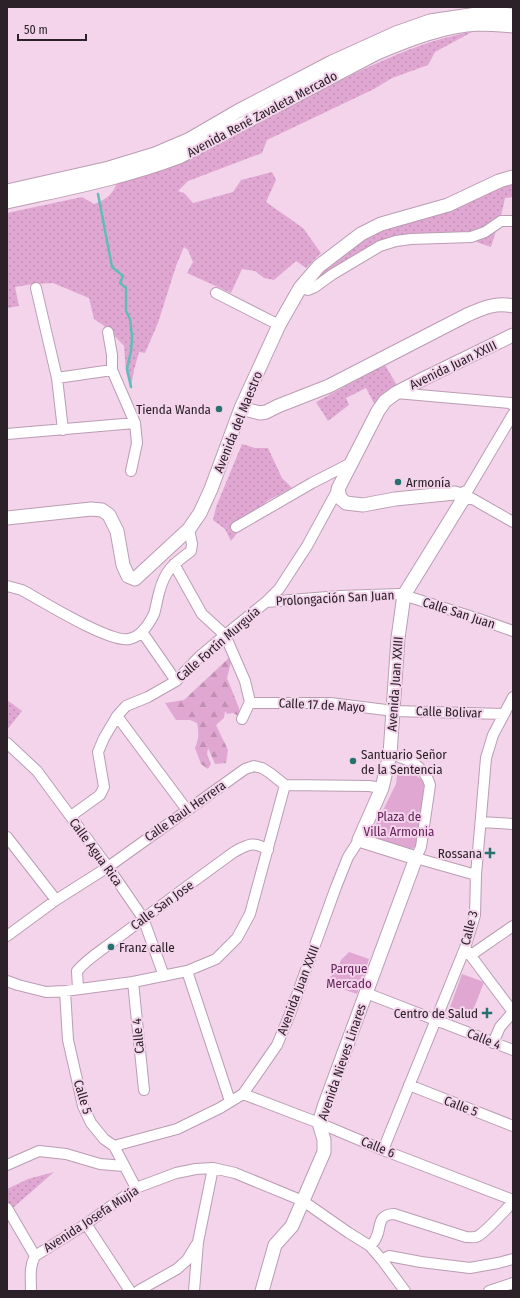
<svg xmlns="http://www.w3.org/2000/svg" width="520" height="1298" font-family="'Fira Sans Condensed',sans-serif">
  <defs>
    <pattern id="grass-dots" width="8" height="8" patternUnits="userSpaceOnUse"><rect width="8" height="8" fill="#dfa7d2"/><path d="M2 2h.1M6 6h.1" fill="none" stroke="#c08fb4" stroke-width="1.8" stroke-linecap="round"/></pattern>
    <pattern id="forest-firs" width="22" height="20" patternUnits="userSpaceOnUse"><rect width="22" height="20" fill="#dfa7d2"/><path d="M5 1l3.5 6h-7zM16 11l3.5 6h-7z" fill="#c08fb4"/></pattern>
  </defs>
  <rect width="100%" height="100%" fill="#f3d4eb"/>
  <!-- grass -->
  <path fill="url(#grass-dots)" d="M 472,32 L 435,52 L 428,65 L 392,78 L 374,89 L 267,140 L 262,153 L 188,181 L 178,191 L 184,193 L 193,203 L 233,192 L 241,180 L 272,172 L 276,180 L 266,202 L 303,228 L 321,253 L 306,268 L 296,261 L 274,280 L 264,278 L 255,271 L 242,269 L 231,293 L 187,273 L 193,262 L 188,250 L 184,247 L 176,266 L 158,323 L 145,353 L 139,352 L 134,370 L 131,387 L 126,372 L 124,346 L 106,327 L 94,319 L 89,298 L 53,283 L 33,284 L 15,287 L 19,306 L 7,308 L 7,213 L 82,197 L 94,204 C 107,199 112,195 117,183 C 180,154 243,127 306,97 C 359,72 413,42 472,32 Z
    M 513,184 L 513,197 L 505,198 C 502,215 496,230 491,247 L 479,243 L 468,235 L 447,233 L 407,235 L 310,284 C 323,271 337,256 353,246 C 366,238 381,231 395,225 Z
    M 385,365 L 398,387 L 376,407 L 366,388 L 346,398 L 349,405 L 328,421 L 316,402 Z
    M 242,444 L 255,448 L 268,448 L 282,478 L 292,488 L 267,501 L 261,508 L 233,524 L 238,532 L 231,541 L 225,529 L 213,520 L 216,507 Z
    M 7,700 L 22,711 L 7,730 Z
    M 54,1172 L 7,1213 L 7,1189 L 28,1179 Z"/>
  <!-- forest -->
  <path fill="url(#forest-firs)" d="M 233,654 L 227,678 L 239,708 L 240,717 L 233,713 L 227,714 L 225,711 L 224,718 L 216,725 L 228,750 L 226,763 L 215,764 L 208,748 L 207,754 L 211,764 L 208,769 L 201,764 L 195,748 C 199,739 199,733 197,723 L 190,720 L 176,720 L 165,703 L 184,700 Z"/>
  <!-- green -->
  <path fill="#dfa7d2" d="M 400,766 L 403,766 L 422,780 L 424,785 L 418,844 L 412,849 L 377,839 L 372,832 L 396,784 L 398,768 Z
    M 349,952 L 369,959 L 357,994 L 328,984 L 325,981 L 336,972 L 341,960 Z
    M 462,974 L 484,982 L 469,1021 L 448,1013 Z"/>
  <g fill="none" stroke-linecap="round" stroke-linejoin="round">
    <!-- stream -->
    <path stroke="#60bdb9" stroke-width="2.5" d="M 98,194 L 112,267 L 123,276 L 120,283 L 126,288 L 126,311 L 130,319 L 132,337 L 131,351 L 127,369 L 131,387"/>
    <!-- minor casing -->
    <g stroke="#ba9db3" stroke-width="12">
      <path id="minor" d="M 36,288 L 57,378 L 63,430
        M 300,288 L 308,290 L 315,287 L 333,274 L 380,246 L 396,241 L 411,239 L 471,237 L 485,232 L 501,221 L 513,221
        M 216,293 L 279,325
        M 108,332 L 112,355 L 112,370 L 135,423 L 137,443 L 131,471
        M 57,378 L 112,370
        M 396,393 L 510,403 L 513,405
        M 7,434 L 135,423
        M 459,494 L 468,490 L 513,414
        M 462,501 L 471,498 L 513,522
        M 236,527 L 312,483 L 351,463
        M 174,564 L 202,614 L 225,635 L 245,681 L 250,702
        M 7,586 L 22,590 C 42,601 109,643 129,639 C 140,637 149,624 154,614 C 156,608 157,600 159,593 C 165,570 172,565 191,551 L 192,544 L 189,529
        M 266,602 L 340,596 L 400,594 L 479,619 L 513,631
        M 142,632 L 176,681
        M 117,716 L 187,810
        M 242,719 L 250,702 L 251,703 L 330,703 L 394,711 L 504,714
        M 7,743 L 37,771 L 108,867 L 143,918 L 164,976
        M 390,754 C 408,759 425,766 430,785 L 421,847 L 416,858 L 476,875
        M 71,816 L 100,795 L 104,787 L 98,752 L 104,738 L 117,716 L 126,706 L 148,697 L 176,681 L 200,656 L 225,635 L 266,602 L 279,589 L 307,546 L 338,489
        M 481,822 L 513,824
        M 7,837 L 56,900
        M 7,936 L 56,900 L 108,867 L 245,769 L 254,766 L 262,768 L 270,773 L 285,785 L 369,786 L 382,788
        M 465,948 L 513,1012
        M 471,955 L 513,926
        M 187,971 L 230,1101
        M 7,981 L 18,985 L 46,992 L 65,991 L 133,982 L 187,971 L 216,959 L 237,938 L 250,914 L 285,785
        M 133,982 L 144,1090
        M 78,989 L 77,971 C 88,958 102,950 115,940 C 155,910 194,881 234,852 C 249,844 253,841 268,850
        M 65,991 L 68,1040 L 83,1106 L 91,1123 L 104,1139 L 114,1146 L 136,1188
        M 366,993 L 513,1050
        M 493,1043 L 500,1027 L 513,1012
        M 409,1085 L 513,1126
        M 243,1094 L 319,1123 L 383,1150 L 513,1200
        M 114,1146 L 177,1129 L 220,1108 L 243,1094 L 277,1045 L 290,1014 L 336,887 L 348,857 L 359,840
        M 383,1150 L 465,948 L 475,915 L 476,875 L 486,758 L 493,735 L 513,697
        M 7,1165 L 39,1151 L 66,1154 L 100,1164 L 124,1166
        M 7,1208 L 35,1256
        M 86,1224 L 130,1291
        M 370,1246 C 372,1244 375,1241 376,1238 C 382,1227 376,1215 394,1214 L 466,1237 C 470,1237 475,1238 478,1236 C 487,1231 505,1210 513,1202
        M 382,1260 L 405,1291
        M 31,1291 C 31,1278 29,1267 35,1256 L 86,1224 L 136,1188 L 176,1173 L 196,1169 L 213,1168 L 235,1173 L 303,1201 L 349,1233 L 370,1246 L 382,1260 L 389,1256 L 421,1262 L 470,1268 L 498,1263 L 513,1259
        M 138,1291 L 177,1269 L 187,1260 L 196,1245
        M 194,1291 L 198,1242 L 213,1168
        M 489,1291 L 513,1283"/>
    </g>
    <!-- major casing -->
    <g stroke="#ba9db3" stroke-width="15">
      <path id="major" d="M 7,191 L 109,168 L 155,154 L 188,140 L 238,111 L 332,62 L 396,33 L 430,21 L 484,13 L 513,15
        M 7,202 C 65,189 124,178 179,157 L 377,53 C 410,39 443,26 479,24 C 490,24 502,25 513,26
        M 241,408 L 260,413 L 266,412 L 278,406 L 329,386 L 467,315 C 483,308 496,302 513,306
        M 7,518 L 91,509 L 102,510 L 109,515 L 117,531 L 123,565 L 128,576 L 135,579 L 189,529 L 200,513 L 211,489 L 241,408 L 279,325 L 300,288 L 319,266 L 361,234 L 381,224 L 448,205 L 499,181 L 513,177
        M 262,1291 L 275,1245 L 292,1226 L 324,1152 L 324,1140 L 319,1123 L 325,1104 L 416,858 L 359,840 L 382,788 L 390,754 L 398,638 L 404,595 L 462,501 C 461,496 460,494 455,493 L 395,499 L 363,505 L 346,503 L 340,498 L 338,489 L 378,411 L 385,401 L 396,393 L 425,378 L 513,335"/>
    </g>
    <!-- minor -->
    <use href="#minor" stroke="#fff" stroke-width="10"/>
    <!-- major -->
    <use href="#major" stroke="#fff" stroke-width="13"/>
  </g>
  <!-- markers -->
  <g fill="#27726f" stroke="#f3d4eb" stroke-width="1.5">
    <circle cx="219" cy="409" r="4"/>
    <circle cx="398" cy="482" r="4"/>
    <circle cx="353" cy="761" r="4"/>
    <path d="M488 847h4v4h4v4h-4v4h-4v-4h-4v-4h4z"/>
    <circle cx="111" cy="947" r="4"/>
    <path d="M485 1007h4v4h4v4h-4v4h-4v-4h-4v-4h4z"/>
  </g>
  <g text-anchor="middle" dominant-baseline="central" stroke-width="4" stroke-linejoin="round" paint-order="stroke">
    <!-- street labels -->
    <g font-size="13" fill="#2c2129" stroke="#f3d4eb">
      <text transform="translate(262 114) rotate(-28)">Avenida René Zavaleta Mercado</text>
      <text transform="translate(453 365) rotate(-26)">Avenida Juan XXIII</text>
      <text transform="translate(238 422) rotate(-68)">Avenida del Maestro</text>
      <text transform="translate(335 598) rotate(-3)">Prolongación San Juan</text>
      <text transform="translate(459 613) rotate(18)">Calle San Juan</text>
      <text transform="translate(218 644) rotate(-41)">Calle Fortín Murguía</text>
      <text transform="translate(395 684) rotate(-86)">Avenida Juan XXIII</text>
      <text transform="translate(322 705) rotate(3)">Calle 17 de Mayo</text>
      <text transform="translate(449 712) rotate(2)">Calle Bolivar</text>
      <text transform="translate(185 811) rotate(-35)">Calle Raul Herrera</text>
      <text transform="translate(96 852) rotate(54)">Calle Agua Rica</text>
      <text transform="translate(162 905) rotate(-36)">Calle San Jose</text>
      <text transform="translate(469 928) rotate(-76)">Calle 3</text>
      <text transform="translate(298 990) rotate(-69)">Avenida Juan XXIII</text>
      <text transform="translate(138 1036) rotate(-95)">Calle 4</text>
      <text transform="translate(484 1039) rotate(22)">Calle 4</text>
      <text transform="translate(342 1062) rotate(-71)">Avenida Nieves Linares</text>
      <text transform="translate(83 1097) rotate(73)">Calle 5</text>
      <text transform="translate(461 1106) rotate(21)">Calle 5</text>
      <text transform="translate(378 1147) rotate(22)">Calle 6</text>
      <text transform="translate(91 1219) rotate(-33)">Avenida Josefa Mujía</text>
    </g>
    <!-- poi labels -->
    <g font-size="13" fill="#2c2129" stroke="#f3d4eb" text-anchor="end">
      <text x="211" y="409">Tienda Wanda</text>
      <text x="406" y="482" text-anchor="start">Armonía</text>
      <text x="361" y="754" text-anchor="start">Santuario Señor<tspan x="361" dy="15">de la Sentencia</tspan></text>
      <text x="482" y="853">Rossana</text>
      <text x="119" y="947" text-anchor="start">Franz calle</text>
      <text x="478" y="1013">Centro de Salud</text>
    </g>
    <!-- park labels -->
    <g font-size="13" fill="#66245b" stroke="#f3d4eb">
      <text x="399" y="816">Plaza de<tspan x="399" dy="15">Villa Armonia</tspan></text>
      <text x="349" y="968">Parque<tspan x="349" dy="15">Mercado</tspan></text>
    </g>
  </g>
  <!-- border -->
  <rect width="520" height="1298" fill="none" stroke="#2c2129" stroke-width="16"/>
  <!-- scale -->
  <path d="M18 34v6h68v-6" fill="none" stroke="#2c2129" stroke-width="2"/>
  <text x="24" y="34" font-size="12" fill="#2c2129" stroke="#f3d4eb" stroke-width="3" paint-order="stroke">50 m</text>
</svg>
